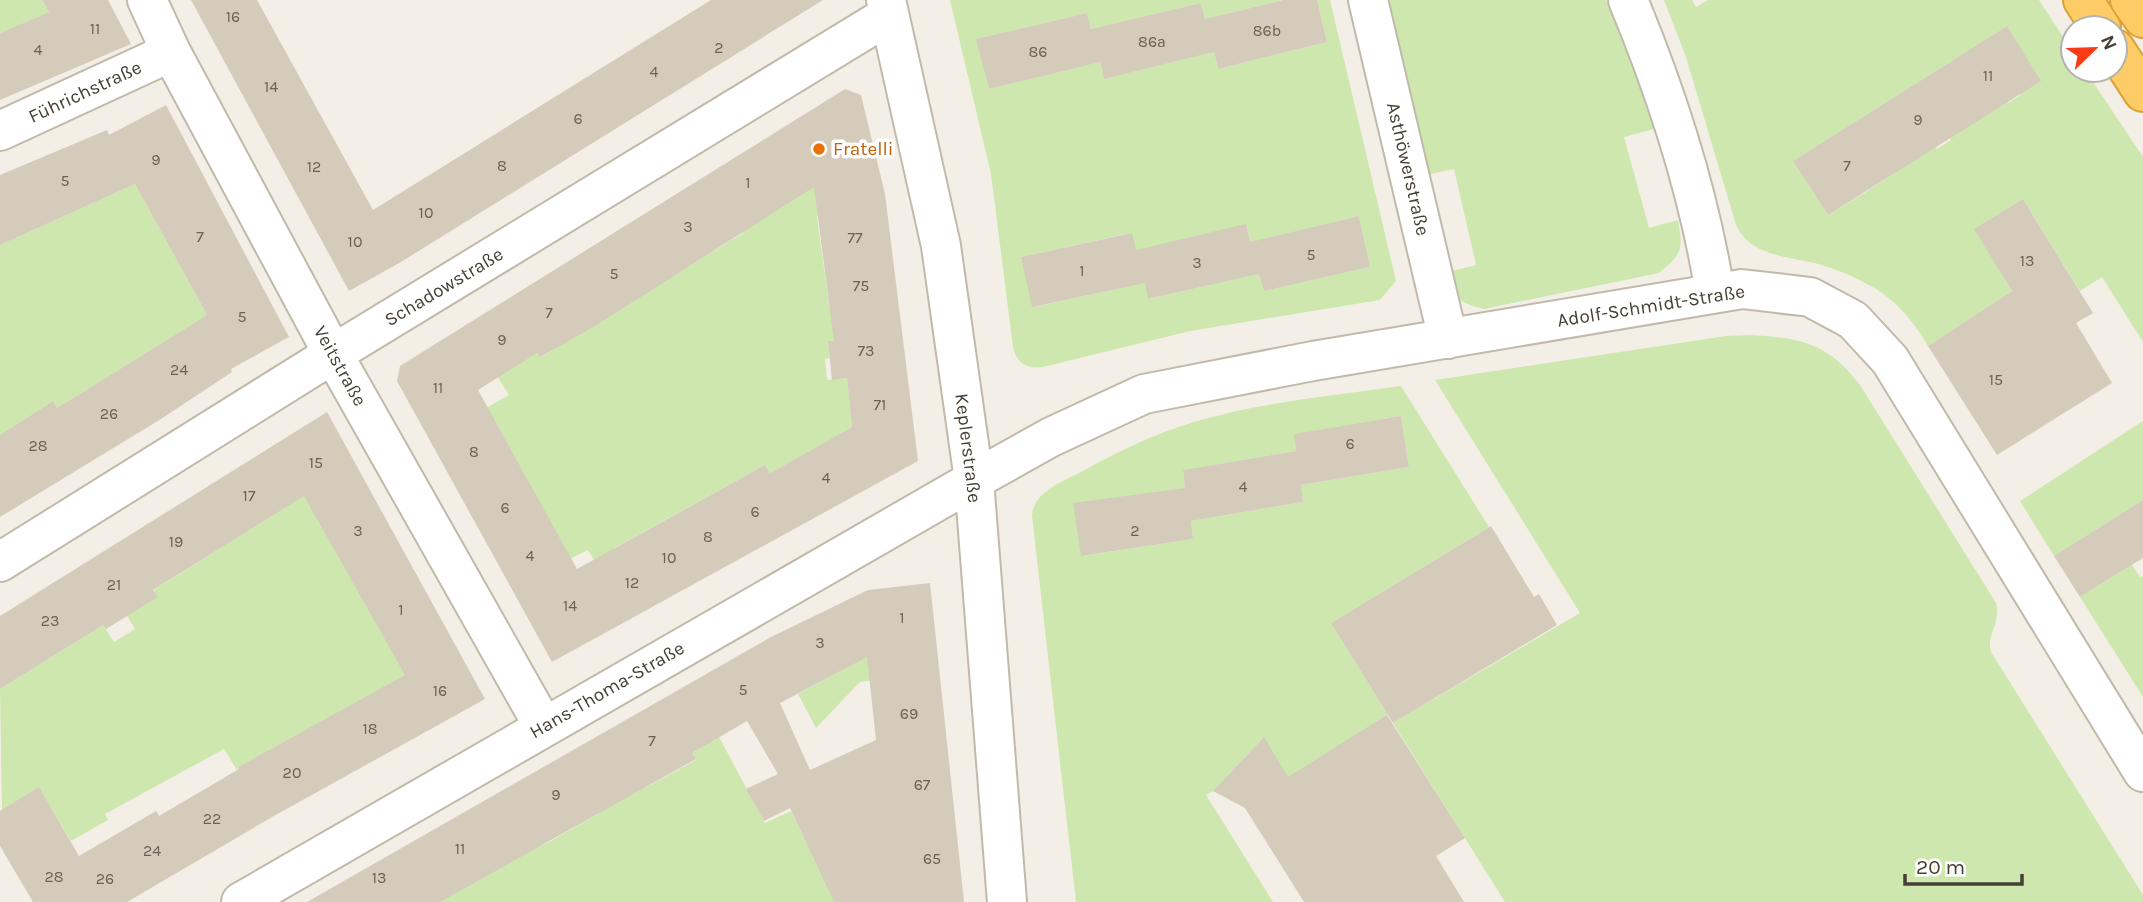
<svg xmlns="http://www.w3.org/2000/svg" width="2143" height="902" font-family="Karla,sans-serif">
  <rect width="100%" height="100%" fill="#f3efe6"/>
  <!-- green -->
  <path fill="#cde7ae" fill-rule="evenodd" d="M 0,0 L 42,0 L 49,12 L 0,33 Z
    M 950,0 L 1282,0 L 1206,19 L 1218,69 L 1327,42 L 1317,0 L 1330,0 L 1396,281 L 1380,300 L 1190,331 L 1043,367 C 1027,369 1017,364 1013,347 L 991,174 ZM 1201,3 L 1213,52 L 1104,79 L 1092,29 ZM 1087,13 L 1099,62 L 989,89 L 977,39 ZM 1359,216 L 1370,267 L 1264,291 L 1251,242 ZM 1246,225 L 1258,274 L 1149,299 L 1137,250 ZM 1131,233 L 1144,283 L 1033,307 L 1021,257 Z
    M 1383,0 L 1606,0 L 1625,37 L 1654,129 L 1624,137 L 1649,228 L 1678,220 C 1683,250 1683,253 1659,273 L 1484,309 C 1458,303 1453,297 1448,272 L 1476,265 L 1454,169 L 1425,175 Z
    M 1664,0 L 1692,0 L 1696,7 L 1708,0 L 2039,0 L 2073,52 L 2073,70 L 2085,70 L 2143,157 L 2143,342 L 2102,277 L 2080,291 L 2023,199 L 1975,229 L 2012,291 L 1928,346 C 1912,319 1894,297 1865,283 C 1849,274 1832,268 1815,263 C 1785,256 1751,256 1736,225 L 1686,57 ZM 2007,26 L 2021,95 L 2008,103 L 2007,102 L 1950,137 L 1951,140 L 1937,149 L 1935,146 L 1866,192 L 1828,215 L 1793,161 Z
    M 808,155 L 824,204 L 817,217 L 829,304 L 840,340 L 828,342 L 830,358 L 825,359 L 827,380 L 847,378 L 852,427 L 770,473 L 765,465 L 614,548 L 616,554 L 597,565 L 588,550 L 570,559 L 496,422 L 477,413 L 509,395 L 495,373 L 537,353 L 541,357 L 743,233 L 742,231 Z
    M 135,184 L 207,315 L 57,408 L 53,401 L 0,435 L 0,245 Z
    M 1750,335 C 1801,338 1828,343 1860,385 L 1996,603 C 2001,624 1986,635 1991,652 L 2138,887 L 2143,895 L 2143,902 L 1505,902 L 1393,723 L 1580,613 L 1435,380 L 1726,336 Z
    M 1401,386 L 1489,527 L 1331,623 L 1388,715 L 1289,779 L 1263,738 L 1213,791 L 1206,795 L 1273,902 L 1076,902 L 1032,516 C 1033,492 1062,482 1081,472 C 1117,452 1154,434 1194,422 C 1261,402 1332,396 1401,386 ZM 1401,416 L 1409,467 L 1301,485 L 1303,502 L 1191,521 L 1193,539 L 1082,556 L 1185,488 L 1183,470 L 1296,451 L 1295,434 Z
    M 2143,421 L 2143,500 L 2054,556 L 2020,501 Z
    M 305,495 L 406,675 L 238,767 L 237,770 L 224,749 L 105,814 L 108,820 L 71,841 L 39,788 L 2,810 L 0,689 L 103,625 L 114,642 L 135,629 L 127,616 L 157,597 L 154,590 Z
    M 2132,565 L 2140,577 L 2143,576 L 2143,697 L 2080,597 Z
    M 872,645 L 876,680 L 860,682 L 816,728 L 798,694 L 848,667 Z
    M 719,737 L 765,823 L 791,811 L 835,902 L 422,902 L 549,842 L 598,814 L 640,780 L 645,788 L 696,760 L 692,753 Z"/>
  <!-- building -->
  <path fill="#d4cbbb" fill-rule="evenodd" d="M 42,0 L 108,0 L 131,44 L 0,100 L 0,33 L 49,12 Z
    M 191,0 L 257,0 L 373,210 L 711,0 L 823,0 L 401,262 L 349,291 Z
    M 1283,0 L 1317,0 L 1327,42 L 1218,69 L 1214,52 L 1104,79 L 1100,62 L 989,89 L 976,39 L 1087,13 L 1091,29 L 1201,3 L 1205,19 Z
    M 2007,26 L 2041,81 L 1828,215 L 1793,161 Z
    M 845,89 L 861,95 L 885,194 L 918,461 L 552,662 L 397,381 L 400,366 ZM 814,187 L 834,341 L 828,341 L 832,380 L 847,378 L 852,427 L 770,473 L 765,465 L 577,569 L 478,390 L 537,353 L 540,357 L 595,326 Z
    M 166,105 L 289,337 L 231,369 L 232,372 L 161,419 L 0,517 L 0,435 L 53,401 L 57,408 L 207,315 L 135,184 L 0,245 L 0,175 L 107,130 L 109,135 Z
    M 2023,199 L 2093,313 L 2076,323 L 2112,383 L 1997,455 L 1928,346 L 2012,291 L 1974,229 Z
    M 1359,216 L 1370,267 L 1264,291 L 1259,274 L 1148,299 L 1145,283 L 1032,307 L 1021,257 L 1132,233 L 1136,250 L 1246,224 L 1250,242 Z
    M 327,412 L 485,699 L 272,817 L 127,902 L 33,902 L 0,846 L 0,811 L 39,787 L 79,856 L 156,811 L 159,816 L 239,769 L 238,767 L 405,675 L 304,496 L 153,590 L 158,597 L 106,629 L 103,625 L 0,689 L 0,616 Z
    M 1401,416 L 1409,467 L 1301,485 L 1303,502 L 1191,521 L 1193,539 L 1081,556 L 1073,503 L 1185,488 L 1183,470 L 1296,451 L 1294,434 Z
    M 2143,500 L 2143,558 L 2080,597 L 2054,556 Z
    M 1491,526 L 1534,597 L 1539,594 L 1557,625 L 1393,723 L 1331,623 Z
    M 930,583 L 964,902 L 834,902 L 790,808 L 764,821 L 746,789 L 778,774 L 747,721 L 692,753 L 696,759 L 440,902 L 307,902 L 771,637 L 868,590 ZM 867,657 L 876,740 L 810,770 L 780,703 Z
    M 1387,715 L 1465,838 L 1436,856 L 1464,902 L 1304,902 L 1245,808 L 1213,791 L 1264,737 L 1288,777 Z"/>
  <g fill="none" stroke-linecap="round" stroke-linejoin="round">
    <!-- street casing -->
    <g stroke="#c1baab" stroke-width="42">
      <path id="street" d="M 147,0 L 171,52 L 333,354 L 544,727
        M 886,0 L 941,246 L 974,480 L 1007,902
        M 1368,0 L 1448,339
        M 1628,0 C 1667,94 1699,192 1715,293
        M 0,131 L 171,52
        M 0,562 L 333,354 L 889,15
        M 241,902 L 974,480 L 1051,437 L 1144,394 L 1313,361 L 1742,289 L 1810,297 L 1853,320 L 1890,360 L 2143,772"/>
    </g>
    <!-- highway casing -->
    <g stroke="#dda036" stroke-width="42">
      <path id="highway" d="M 2083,0 L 2101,28
        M 2130,0 L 2143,18
        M 2115,49 L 2143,92"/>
    </g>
    <!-- street -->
    <use href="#street" stroke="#fff" stroke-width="38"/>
    <!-- highway -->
    <use href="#highway" stroke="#fdcc66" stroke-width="38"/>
  </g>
  <!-- markers -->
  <circle fill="#e8710a" stroke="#fff" stroke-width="2.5" cx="819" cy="149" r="7"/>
  <g text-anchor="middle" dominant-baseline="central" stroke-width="7" stroke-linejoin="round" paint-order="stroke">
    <!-- number labels -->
    <g font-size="16" fill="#696256">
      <text x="233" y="16">16</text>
      <text x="95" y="28">11</text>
      <text x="1267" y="30">86b</text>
      <text x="1152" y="41">86a</text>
      <text x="719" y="47">2</text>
      <text x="38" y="49">4</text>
      <text x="1038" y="51">86</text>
      <text x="654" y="71">4</text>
      <text x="1988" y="75">11</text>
      <text x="271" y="86">14</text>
      <text x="578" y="118">6</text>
      <text x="1918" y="119">9</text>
      <text x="156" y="159">9</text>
      <text x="502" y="165">8</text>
      <text x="1847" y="165">7</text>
      <text x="314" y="166">12</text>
      <text x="65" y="180">5</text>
      <text x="748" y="182">1</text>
      <text x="426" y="212">10</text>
      <text x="688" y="226">3</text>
      <text x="200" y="236">7</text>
      <text x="855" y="237">77</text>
      <text x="355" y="241">10</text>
      <text x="1311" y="254">5</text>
      <text x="2027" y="260">13</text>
      <text x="1197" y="262">3</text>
      <text x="1082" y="270">1</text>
      <text x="614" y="273">5</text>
      <text x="861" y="285">75</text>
      <text x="549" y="312">7</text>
      <text x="242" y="316">5</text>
      <text x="502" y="339">9</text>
      <text x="866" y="350">73</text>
      <text x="179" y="369">24</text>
      <text x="1996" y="379">15</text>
      <text x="438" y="387">11</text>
      <text x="880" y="404">71</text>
      <text x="109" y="413">26</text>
      <text x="1350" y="443">6</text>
      <text x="38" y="445">28</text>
      <text x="474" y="451">8</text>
      <text x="316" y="462">15</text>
      <text x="826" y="477">4</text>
      <text x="1243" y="486">4</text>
      <text x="249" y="495">17</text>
      <text x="505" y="507">6</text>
      <text x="755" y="511">6</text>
      <text x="358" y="530">3</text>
      <text x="1135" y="530">2</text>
      <text x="708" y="536">8</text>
      <text x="176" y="541">19</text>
      <text x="530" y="555">4</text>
      <text x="669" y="557">10</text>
      <text x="632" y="582">12</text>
      <text x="114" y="584">21</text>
      <text x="570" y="605">14</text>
      <text x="401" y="609">1</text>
      <text x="902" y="617">1</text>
      <text x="50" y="620">23</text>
      <text x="820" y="642">3</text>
      <text x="743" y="689">5</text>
      <text x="440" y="690">16</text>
      <text x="909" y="713">69</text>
      <text x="370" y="728">18</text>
      <text x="652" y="740">7</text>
      <text x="292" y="772">20</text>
      <text x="922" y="784">67</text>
      <text x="556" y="794">9</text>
      <text x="212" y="818">22</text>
      <text x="460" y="848">11</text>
      <text x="152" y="850">24</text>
      <text x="932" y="858">65</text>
      <text x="54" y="876">28</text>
      <text x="379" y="877">13</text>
      <text x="105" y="878">26</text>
    </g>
    <!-- street labels -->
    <g font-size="19" fill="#453f35" stroke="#fff">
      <text transform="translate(85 92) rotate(-25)">Führichstraße</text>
      <text transform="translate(1408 169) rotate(77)">Asthöwerstraße</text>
      <text transform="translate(444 287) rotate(-31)">Schadowstraße</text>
      <text transform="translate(1651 306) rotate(-9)">Adolf-Schmidt-Straße</text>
      <text transform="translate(340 366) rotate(61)">Veitstraße</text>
      <text transform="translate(968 448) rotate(83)">Keplerstraße</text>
      <text transform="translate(607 690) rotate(-30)">Hans-Thoma-Straße</text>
    </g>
    <!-- food labels -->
    <g font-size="19" fill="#c56008" stroke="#fff" text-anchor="start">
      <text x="833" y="149">Fratelli</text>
    </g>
  </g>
  <!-- north arrow -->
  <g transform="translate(2094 49) rotate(67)"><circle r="33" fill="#ffffff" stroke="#b5b2ae" stroke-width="2"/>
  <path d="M0-5L12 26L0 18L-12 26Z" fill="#f93a16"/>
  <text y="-10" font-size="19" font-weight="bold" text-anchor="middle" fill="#453f35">N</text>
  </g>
  <!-- scale -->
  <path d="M1905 874v10h117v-10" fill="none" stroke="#453f35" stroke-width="3.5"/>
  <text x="1916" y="874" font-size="21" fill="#453f35" stroke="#ffffff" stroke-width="5" paint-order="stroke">20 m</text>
</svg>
